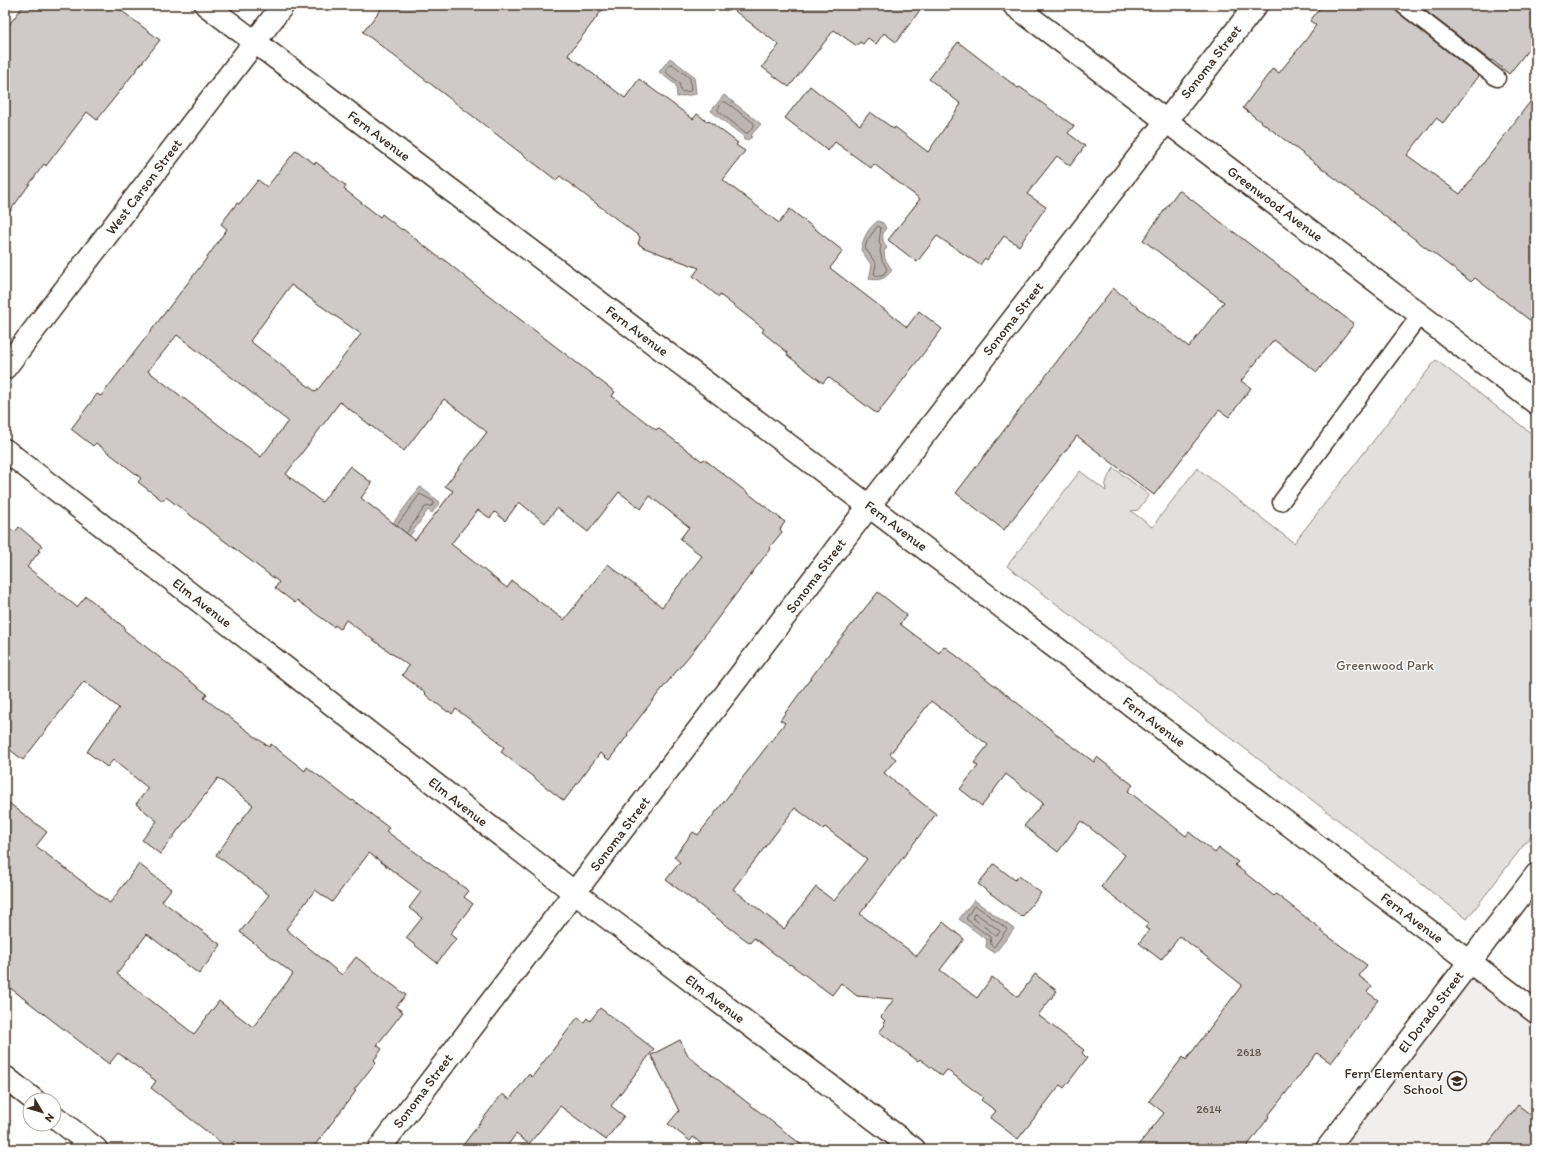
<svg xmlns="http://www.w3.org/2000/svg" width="1541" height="1154" font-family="Itim,sans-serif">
  <rect width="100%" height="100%" fill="#fff"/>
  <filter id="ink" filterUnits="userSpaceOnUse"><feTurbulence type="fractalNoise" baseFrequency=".025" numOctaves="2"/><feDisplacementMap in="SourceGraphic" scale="8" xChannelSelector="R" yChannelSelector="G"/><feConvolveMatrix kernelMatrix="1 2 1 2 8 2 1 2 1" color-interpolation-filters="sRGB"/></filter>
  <g filter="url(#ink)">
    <!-- built -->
    <path fill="#f1efee" d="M 1469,961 L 1536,1012 L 1536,1149 L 1327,1149 Z"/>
    <!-- green -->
    <path fill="#e2e0de" stroke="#8e857e" d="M 1436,360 L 1536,437 L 1536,829 L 1467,919 L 1007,566 L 1080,471 L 1106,491 C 1104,483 1109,475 1114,468 L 1149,495 L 1138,510 L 1131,511 L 1152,527 L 1197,468 L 1294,543 Z"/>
    <!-- water -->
    <path fill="#bcb6b3" stroke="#887e77" d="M 670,58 L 694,76 L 696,94 L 677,97 L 676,85 L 659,72 Z
      M 724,95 L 761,124 L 752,134 L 751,138 L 747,140 L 744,140 L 743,136 L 711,111 Z
      M 878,221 L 883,223 L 886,228 C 881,235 882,241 887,248 L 884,251 L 885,259 L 892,270 C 885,279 880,281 869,279 L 872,266 L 861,250 C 863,238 868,228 878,221 Z
      M 420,487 L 440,502 L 432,513 L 428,510 L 409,537 L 390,527 Z
      M 974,900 L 1014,929 L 995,953 L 986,947 L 987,940 L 959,919 Z"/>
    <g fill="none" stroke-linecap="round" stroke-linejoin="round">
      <!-- shore -->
      <path stroke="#6f625a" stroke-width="1" d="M 670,64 L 672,64 L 690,78 L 691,91 L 681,92 L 679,83 L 666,72 L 666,70 Z
        M 723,102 L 726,102 L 754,123 L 754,126 L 748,133 L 746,133 L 718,111 L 718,109 Z
        M 878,226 L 881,228 L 879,241 L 881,247 L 880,251 L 882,260 L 887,269 L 884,274 L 877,276 L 874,274 L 876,264 L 865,248 L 867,241 Z
        M 397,525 L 420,494 L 433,501 L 434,503 L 432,506 L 425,507 L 407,532
        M 976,906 L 1007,929 L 994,947 L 991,945 L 990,937 L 966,919 L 973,907 Z
        M 975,913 L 999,930 L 1000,932 L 997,935 L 995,935 L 973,918 L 973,916 Z"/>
    </g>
    <!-- building -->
    <path fill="#cfcac7" stroke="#3b2a1e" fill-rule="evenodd" d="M 24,5 L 114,5 L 160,40 L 97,120 L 87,112 L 46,166 L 44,164 L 5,218 L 5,30 Z
      M 384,5 L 606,5 L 568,55 L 625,98 L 639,79 L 693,119 L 697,114 L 708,122 L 709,121 L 738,143 L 736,145 L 745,151 L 723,180 L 779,223 L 790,209 L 843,251 L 830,268 L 907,327 L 919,311 L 942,329 L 877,414 L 828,377 L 823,383 L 787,355 L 788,353 L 762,332 L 764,329 L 720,295 L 719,297 L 693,276 L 699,268 L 642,247 L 642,246 L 638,244 L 640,237 L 560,176 L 556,180 L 363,32 Z
      M 727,5 L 924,5 L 896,42 L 884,33 L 876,44 L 868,38 L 863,44 L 860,42 L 857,46 L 834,30 L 789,87 L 762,67 L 779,45 Z
      M 1322,5 L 1394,5 L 1397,12 L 1479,76 L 1443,123 L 1436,118 L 1407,155 L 1460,194 L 1536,94 L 1536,325 L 1475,278 L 1471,282 L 1243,108 L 1273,68 L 1279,73 L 1308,37 L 1316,25 L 1310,21 Z
      M 1418,5 L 1536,5 L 1536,40 L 1509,74 L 1492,60 L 1491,61 Z
      M 958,42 L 1018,88 L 1020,87 L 1074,126 L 1068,133 L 1085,146 L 1070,166 L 1057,156 L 1027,194 L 1046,207 L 1019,246 L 1004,236 L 987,260 L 985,258 L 980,265 L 937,236 L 917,262 L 888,240 L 920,199 L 874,164 L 871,168 L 835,142 L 828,151 L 785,118 L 810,86 L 860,125 L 870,112 L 894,129 L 895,127 L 928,152 L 961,104 L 929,79 Z
      M 296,150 L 315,164 L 316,162 L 346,186 L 344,189 L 380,217 L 382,214 L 402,230 L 403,229 L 441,259 L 442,258 L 474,284 L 615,392 L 612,396 L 656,430 L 658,428 L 702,461 L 704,459 L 785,522 L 780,529 L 782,532 L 769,548 L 770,549 L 693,651 L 657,695 L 627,734 L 628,735 L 609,760 L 600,753 L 564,801 L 501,752 L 504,747 L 497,742 L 498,741 L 456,709 L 452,714 L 449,711 L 448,712 L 428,697 L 425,694 L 426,693 L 402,675 L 409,666 L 346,620 L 340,629 L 335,625 L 334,627 L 297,600 L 295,603 L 275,588 L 279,582 L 166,497 L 163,501 L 138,482 L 141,478 L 96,443 L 93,446 L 71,429 L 97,394 L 101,396 L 206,259 L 227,229 L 221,224 L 237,203 L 239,204 L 258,180 L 267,187 ZM 291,285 L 361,334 L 316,392 L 250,341 ZM 177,335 L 288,421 L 261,457 L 148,371 ZM 444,399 L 487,432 L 445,486 L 453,491 L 415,540 L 361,498 L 372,483 L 350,466 L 322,502 L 286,474 L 340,402 L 404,451 ZM 619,492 L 641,509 L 650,496 L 689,527 L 680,539 L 702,556 L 662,607 L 608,564 L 564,620 L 512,581 L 507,588 L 451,544 L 478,510 L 490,518 L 495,512 L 505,521 L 519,502 L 545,523 L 557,508 L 588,532 Z
      M 1179,190 L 1354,324 L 1317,372 L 1274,340 L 1241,381 L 1251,388 L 1229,417 L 1219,410 L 1154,495 L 1077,436 L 1004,530 L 956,493 L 1113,288 L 1189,347 L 1224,302 L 1143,240 Z
      M 5,525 L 15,532 L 19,527 L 42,546 L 38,550 L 40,551 L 27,567 L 77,607 L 86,596 L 125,628 L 124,630 L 207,694 L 204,698 L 269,747 L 271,744 L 305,771 L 307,767 L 352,801 L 353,800 L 389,828 L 386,831 L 469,891 L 464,897 L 473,904 L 450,934 L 456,939 L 437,963 L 406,938 L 422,918 L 409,908 L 421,892 L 369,853 L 332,902 L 315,890 L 286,929 L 342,975 L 356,957 L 406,995 L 396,1007 L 403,1012 L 377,1045 L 382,1049 L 374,1060 L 376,1062 L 354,1090 L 356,1091 L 312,1149 L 244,1149 L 234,1141 L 228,1148 L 151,1088 L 156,1081 L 118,1053 L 109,1064 L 5,984 L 5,800 L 47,832 L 36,846 L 110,903 L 139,864 L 171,889 L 162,901 L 221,945 L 199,974 L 147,934 L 117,974 L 194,1034 L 219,1001 L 253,1027 L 293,974 L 240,932 L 269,895 L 216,855 L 253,805 L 218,778 L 160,854 L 142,840 L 157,821 L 136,804 L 148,788 L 113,760 L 107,767 L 87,752 L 92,744 L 119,708 L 84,681 L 23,760 L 5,746 Z
      M 878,592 L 907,615 L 900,624 L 939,653 L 944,646 L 1056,733 L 1056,734 L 1094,762 L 1097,757 L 1133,785 L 1128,791 L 1186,836 L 1189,832 L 1215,853 L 1219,848 L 1238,862 L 1235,865 L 1274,896 L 1276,894 L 1322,930 L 1321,931 L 1367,965 L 1359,976 L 1372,986 L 1367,992 L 1378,1000 L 1331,1063 L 1317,1053 L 1268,1116 L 1269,1117 L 1245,1149 L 1135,1149 L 1164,1113 L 1149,1101 L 1183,1057 L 1186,1060 L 1242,985 L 1180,936 L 1161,960 L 1139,943 L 1149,930 L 1145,928 L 1149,923 L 1101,887 L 1125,855 L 1081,821 L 1058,852 L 1024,826 L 1043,803 L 1006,774 L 982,806 L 960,789 L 978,766 L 974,763 L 988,745 L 931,701 L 890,754 L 896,759 L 884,773 L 936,814 L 860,914 L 917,956 L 943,922 L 964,939 L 940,970 L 977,998 L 992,977 L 1018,997 L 1035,974 L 1057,991 L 1038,1015 L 1084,1050 L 1082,1053 L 1087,1058 L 1064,1088 L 1060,1085 L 1018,1139 L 990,1118 L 996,1111 L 981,1100 L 983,1097 L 947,1070 L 942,1076 L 920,1059 L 918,1061 L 879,1032 L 885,1025 L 883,1023 L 885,1021 L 881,1017 L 894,999 L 857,996 L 841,983 L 832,995 L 790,964 L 789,965 L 754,938 L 750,943 L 666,880 L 680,862 L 674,857 L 693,832 L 698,835 L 785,723 L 780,720 L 836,644 ZM 795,808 L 823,829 L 825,827 L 867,859 L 834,901 L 816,887 L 784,929 L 733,889 Z
      M 994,864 L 1015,880 L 1019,876 L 1041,893 L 1022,917 L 978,884 Z
      M 600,1008 L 654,1049 L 611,1106 L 624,1116 L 606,1140 L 560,1106 L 529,1144 L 516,1134 L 505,1149 L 460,1149 L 502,1094 L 510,1099 L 529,1074 L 532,1077 L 578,1017 L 584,1022 L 587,1018 L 590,1021 Z
      M 680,1040 L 689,1057 L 807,1149 L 708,1149 L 693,1137 L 690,1141 L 668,1124 L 679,1111 L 651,1055 Z
      M 1518,1105 L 1536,1119 L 1536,1149 L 1484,1149 Z"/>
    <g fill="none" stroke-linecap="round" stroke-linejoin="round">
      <!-- lane casing -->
      <g stroke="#3b2a1e" stroke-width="19">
        <path id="lane" d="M 1403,5 L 1497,78
          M 1281,502 L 1420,315"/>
      </g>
      <!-- street casing -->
      <g stroke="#3b2a1e" stroke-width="25">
        <path id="street" d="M 206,5 L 869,506 L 1536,1012
          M 1014,5 L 1536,403
          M 5,450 L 575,893 L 914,1149
          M 5,1077 L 34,1100
          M 54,1116 L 96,1149
          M 379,1149 L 869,506 L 1256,5
          M 1327,1149 L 1536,875"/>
      </g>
      <!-- secondary casing -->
      <g stroke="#3b2a1e" stroke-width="25">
        <path id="secondary" d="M 5,368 L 283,5"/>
      </g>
      <!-- lane -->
      <use href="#lane" stroke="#fff" stroke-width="16"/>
      <!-- street -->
      <use href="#street" stroke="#fff" stroke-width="22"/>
      <!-- secondary -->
      <use href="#secondary" stroke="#fff" stroke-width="22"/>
    </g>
  </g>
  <!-- icons -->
  <defs>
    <g id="school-ring" transform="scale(1)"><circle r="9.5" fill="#fff" stroke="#3b2a1e" stroke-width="1.5"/><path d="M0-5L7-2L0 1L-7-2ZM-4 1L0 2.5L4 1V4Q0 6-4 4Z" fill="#3b2a1e"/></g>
  </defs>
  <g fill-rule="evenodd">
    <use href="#school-ring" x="1457" y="1081"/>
  </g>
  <g text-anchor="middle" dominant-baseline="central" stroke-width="3" stroke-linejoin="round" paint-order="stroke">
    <!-- number labels -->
    <g font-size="12" fill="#605248">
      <text x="1249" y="1052">2618</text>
      <text x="1209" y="1109">2614</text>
    </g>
    <!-- street labels -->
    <g font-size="14" fill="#3b2a1e" stroke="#fff">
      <text transform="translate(1211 62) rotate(-52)">Sonoma Street</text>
      <text transform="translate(379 136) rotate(37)">Fern Avenue</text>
      <text transform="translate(144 187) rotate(-53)">West Carson Street</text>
      <text transform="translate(1275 204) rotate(37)">Greenwood Avenue</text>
      <text transform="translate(1013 319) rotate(-52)">Sonoma Street</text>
      <text transform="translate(637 331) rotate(37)">Fern Avenue</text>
      <text transform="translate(896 526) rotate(37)">Fern Avenue</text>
      <text transform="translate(816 576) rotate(-53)">Sonoma Street</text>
      <text transform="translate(202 603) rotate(38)">Elm Avenue</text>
      <text transform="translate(1154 722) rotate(37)">Fern Avenue</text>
      <text transform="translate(458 802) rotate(38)">Elm Avenue</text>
      <text transform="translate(620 834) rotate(-53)">Sonoma Street</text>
      <text transform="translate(1412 918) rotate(37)">Fern Avenue</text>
      <text transform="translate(715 999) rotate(37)">Elm Avenue</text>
      <text transform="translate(1431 1012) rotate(-53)">El Dorado Street</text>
      <text transform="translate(423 1091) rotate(-53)">Sonoma Street</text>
    </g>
    <!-- park labels -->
    <g font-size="14" fill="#65584e" stroke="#fff">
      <text x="1385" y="665">Greenwood Park</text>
    </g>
    <!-- poi labels -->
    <g font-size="14" fill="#3b2a1e" stroke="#fff" text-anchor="end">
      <text x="1443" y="1073">Fern Elementary<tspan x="1443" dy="16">School</tspan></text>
    </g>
  </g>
  <!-- margin -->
  <rect width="1541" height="1154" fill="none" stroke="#fff" stroke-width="20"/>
  <rect x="10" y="10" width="1521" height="1134" fill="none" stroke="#3b2a1e" stroke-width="1.5" filter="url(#ink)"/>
  <!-- north arrow -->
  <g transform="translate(42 1112) rotate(128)"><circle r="19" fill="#ffffff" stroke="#b1aaa5"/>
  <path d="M0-3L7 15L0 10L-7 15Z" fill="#3b2a1e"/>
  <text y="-6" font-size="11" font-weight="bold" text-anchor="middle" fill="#3b2a1e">N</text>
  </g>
</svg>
